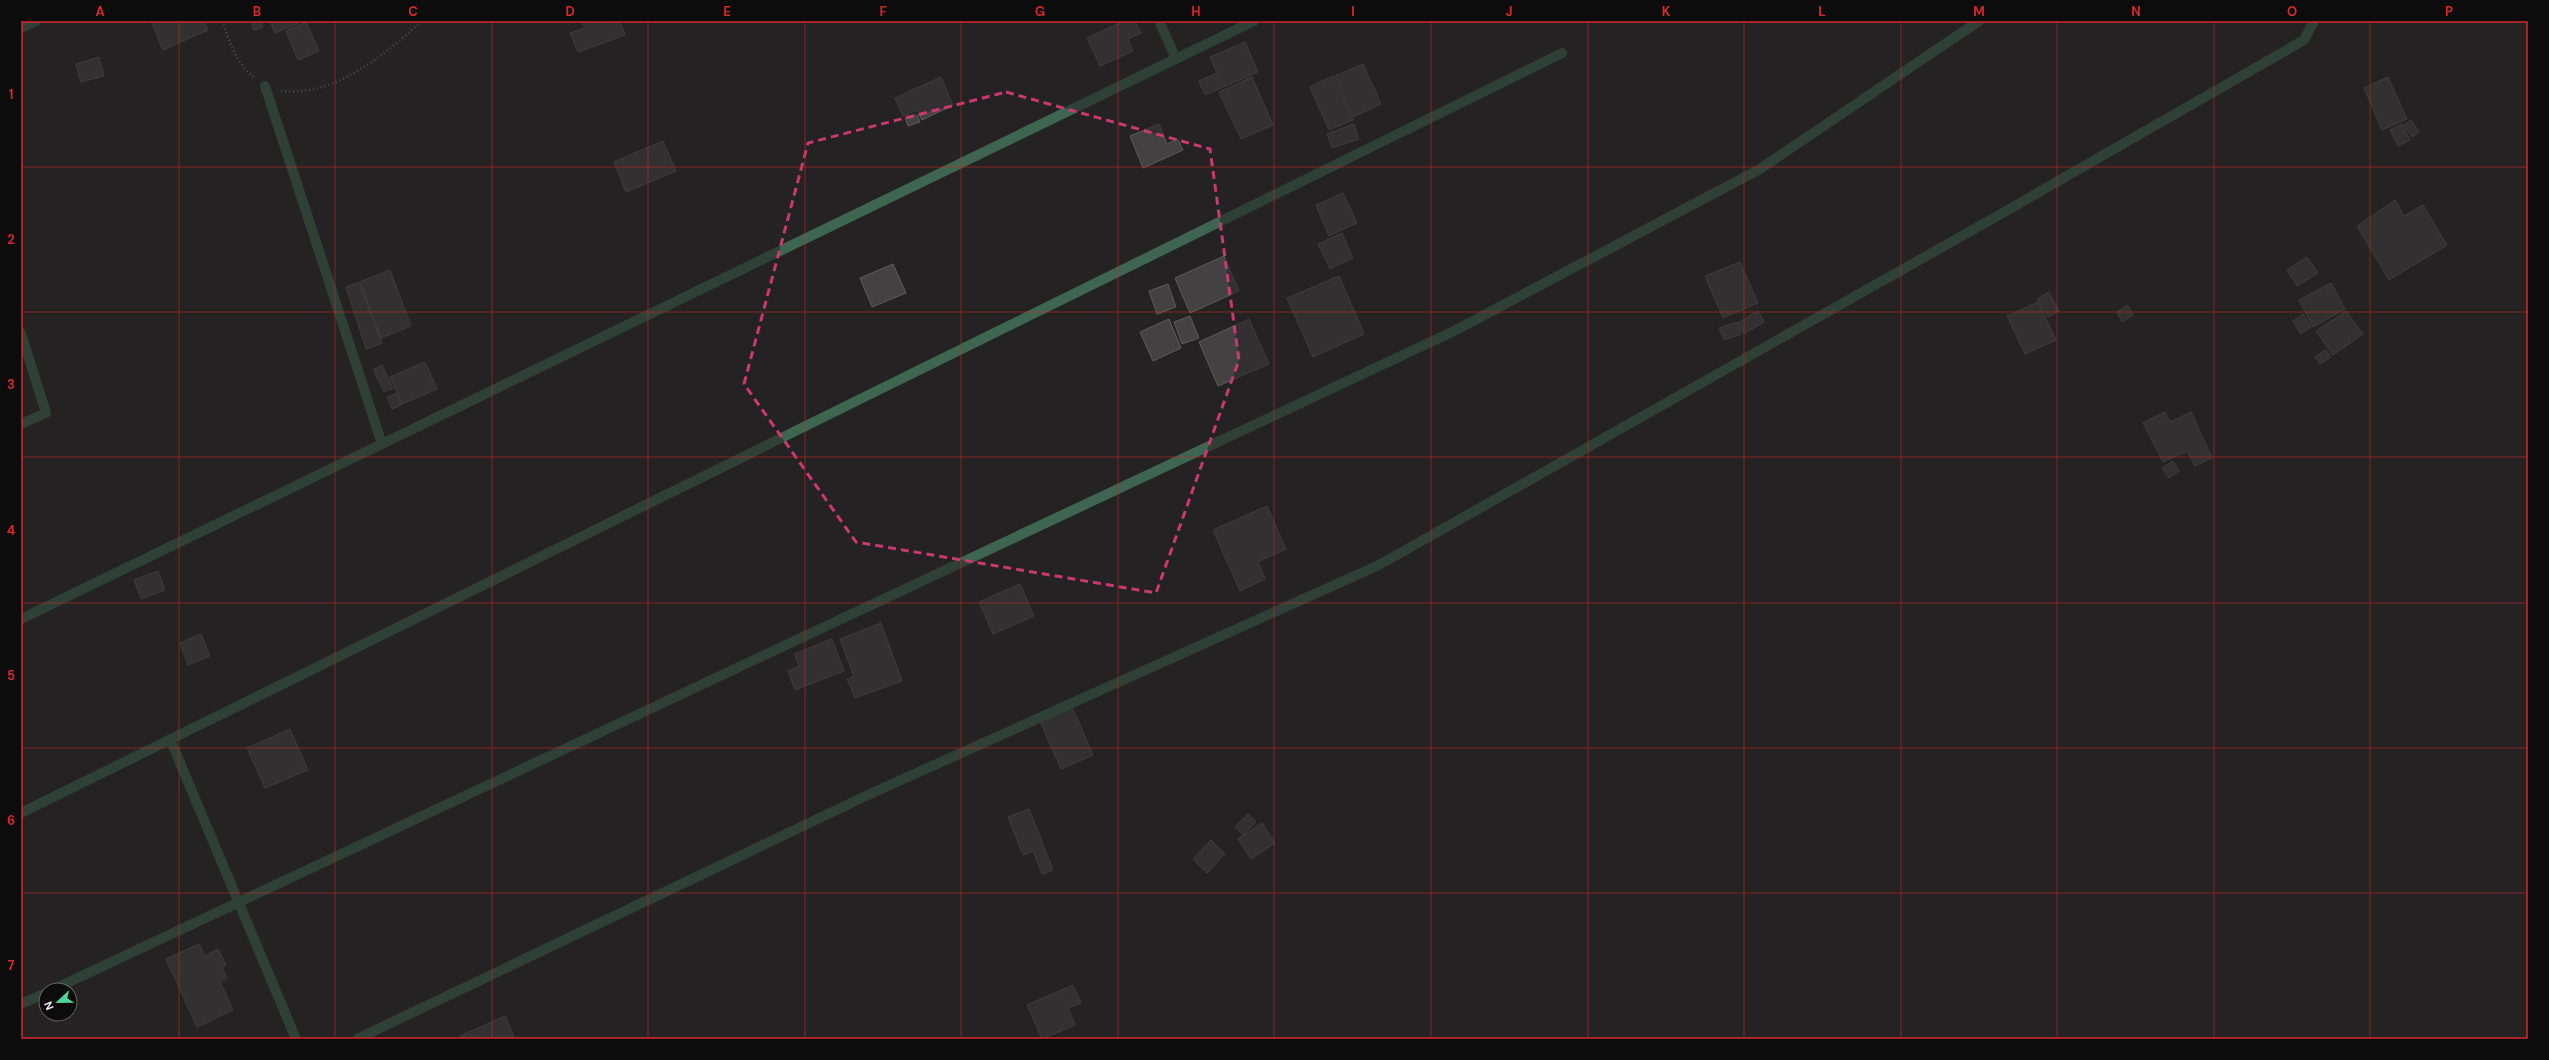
<svg xmlns="http://www.w3.org/2000/svg" width="2549" height="1060" font-family="'DM Sans',sans-serif">
  <rect width="100%" height="100%" fill="#252223"/>
  <!-- building -->
  <path fill="#444142" stroke="#5e5b5b" d="M 151,21 L 204,21 L 208,30 L 163,50 Z
    M 251,21 L 261,21 L 263,27 L 254,30 Z
    M 270,21 L 303,21 L 275,33 Z
    M 582,21 L 620,21 L 625,35 L 578,52 L 570,33 L 585,28 Z
    M 1124,21 L 1135,21 L 1141,33 L 1128,39 L 1133,51 L 1100,66 L 1087,38 Z
    M 306,22 L 319,51 L 298,60 L 286,31 Z
    M 1245,42 L 1258,72 L 1205,95 L 1199,81 L 1217,73 L 1210,57 Z
    M 99,57 L 104,76 L 81,82 L 76,64 Z
    M 1363,64 L 1381,104 L 1353,117 L 1335,76 Z
    M 1333,76 L 1353,120 L 1329,130 L 1310,87 Z
    M 941,77 L 953,105 L 922,120 L 917,110 L 903,116 L 895,98 Z
    M 1252,77 L 1273,125 L 1241,139 L 1219,92 Z
    M 2388,77 L 2407,119 L 2382,130 L 2364,88 Z
    M 917,114 L 920,122 L 908,126 L 905,117 Z
    M 2411,120 L 2419,132 L 2412,137 L 2404,125 Z
    M 1159,124 L 1167,144 L 1178,139 L 1183,150 L 1143,168 L 1130,136 Z
    M 1354,124 L 1359,139 L 1332,148 L 1327,134 Z
    M 2402,124 L 2410,140 L 2398,146 L 2390,130 Z
    M 663,141 L 676,171 L 626,192 L 614,162 Z
    M 1343,193 L 1357,223 L 1329,236 L 1316,205 Z
    M 2395,200 L 2404,216 L 2423,205 L 2447,245 L 2389,280 L 2357,226 Z
    M 1342,233 L 1353,258 L 1330,269 L 1318,244 Z
    M 1224,256 L 1239,291 L 1190,313 L 1175,278 Z
    M 2307,257 L 2318,273 L 2297,286 L 2287,270 Z
    M 1740,262 L 1758,303 L 1723,318 L 1705,276 Z
    M 893,264 L 906,293 L 872,307 L 860,278 Z
    M 390,270 L 411,326 L 381,338 L 360,282 Z
    M 1339,276 L 1364,334 L 1313,357 L 1287,298 Z
    M 359,282 L 382,343 L 366,349 L 346,287 Z
    M 2331,283 L 2345,309 L 2313,327 L 2299,300 Z
    M 1168,284 L 1176,307 L 1157,314 L 1149,291 Z
    M 2049,292 L 2059,311 L 2048,317 L 2037,299 Z
    M 2038,302 L 2056,340 L 2025,354 L 2007,316 Z
    M 2128,305 L 2133,315 L 2122,322 L 2117,312 Z
    M 1758,311 L 1764,322 L 1744,334 L 1738,323 Z
    M 2346,311 L 2363,334 L 2333,355 L 2316,331 Z
    M 2303,314 L 2311,327 L 2301,334 L 2293,321 Z
    M 1190,316 L 1199,338 L 1182,344 L 1174,322 Z
    M 1169,319 L 1181,348 L 1153,361 L 1140,332 Z
    M 1249,319 L 1269,364 L 1218,386 L 1199,342 Z
    M 1737,322 L 1741,334 L 1724,340 L 1719,328 Z
    M 2326,350 L 2331,357 L 2320,364 L 2315,357 Z
    M 425,362 L 437,389 L 402,404 L 390,377 Z
    M 382,365 L 393,388 L 384,392 L 373,370 Z
    M 397,393 L 401,405 L 392,409 L 387,397 Z
    M 2165,412 L 2170,422 L 2191,412 L 2212,458 L 2195,466 L 2187,451 L 2163,462 L 2143,423 Z
    M 2173,461 L 2179,471 L 2169,478 L 2162,468 Z
    M 1267,506 L 1286,549 L 1258,562 L 1265,579 L 1240,591 L 1213,530 Z
    M 158,571 L 165,590 L 141,599 L 134,580 Z
    M 1020,584 L 1034,616 L 993,634 L 979,602 Z
    M 881,623 L 902,681 L 855,698 L 847,679 L 854,676 L 840,639 Z
    M 201,634 L 210,656 L 188,665 L 180,643 Z
    M 832,639 L 844,671 L 795,690 L 788,671 L 799,666 L 794,654 Z
    M 1072,707 L 1093,755 L 1061,769 L 1040,721 Z
    M 290,729 L 308,770 L 265,788 L 247,748 Z
    M 1029,809 L 1053,870 L 1042,874 L 1033,851 L 1023,855 L 1008,817 Z
    M 1248,814 L 1256,822 L 1243,835 L 1235,827 Z
    M 1262,823 L 1275,843 L 1251,859 L 1238,839 Z
    M 1211,840 L 1225,854 L 1207,873 L 1193,859 Z
    M 199,944 L 205,956 L 218,949 L 226,965 L 222,967 L 227,978 L 220,981 L 233,1010 L 197,1027 L 166,959 Z
    M 1073,985 L 1081,1003 L 1068,1008 L 1075,1025 L 1042,1039 L 1027,1005 Z
    M 505,1016 L 515,1039 L 462,1039 L 460,1036 Z"/>
  <g fill="none" stroke-linecap="round" stroke-linejoin="round">
    <!-- path -->
    <path stroke="#7d7a7b" stroke-width="2.5" stroke-dasharray="1 3" stroke-linecap="butt" d="M 222,21 C 230,42 236,64 255,78
      M 281,91 C 335,97 384,55 422,21"/>
    <!-- minor -->
    <path stroke="#3d6550" stroke-width="10" d="M 1159,21 L 1176,59
      M 21,28 L 36,21
      M 265,86 L 382,444
      M 21,333 L 46,413 L 21,424
      M 21,619 L 1254,21
      M 170,739 L 296,1039
      M 21,813 L 1562,53
      M 52,990 L 1454,331 L 1760,169 L 1979,21
      M 21,1004 L 46,993
      M 357,1039 L 870,794 L 1379,565 L 1999,215 L 2304,40 L 2314,21"/>
  </g>
  <!-- marked area -->
  <path d="M0 0H2549V1060H0ZM 1006,92 L 1210,149 L 1239,360 L 1156,593 L 856,542 L 744,384 L 808,143 Z" fill="#252223" fill-opacity=".55" fill-rule="evenodd"/>
  <path fill="none" stroke="#c93871" stroke-width="3" stroke-dasharray="8 5" stroke-linejoin="round" d="M 1006,92 L 1210,149 L 1239,360 L 1156,593 L 856,542 L 744,384 L 808,143 Z"/>
  <!-- grid -->
  <path fill="none" stroke="#d62828" stroke-width="1" stroke-opacity="0.55" d="M 179,21 L 179,1039M 335,21 L 335,1039M 492,21 L 492,1039M 648,21 L 648,1039M 805,21 L 805,1039M 961,21 L 961,1039M 1118,21 L 1118,1039M 1274,21 L 1274,1039M 1431,21 L 1431,1039M 1588,21 L 1588,1039M 1744,21 L 1744,1039M 1901,21 L 1901,1039M 2057,21 L 2057,1039M 2214,21 L 2214,1039M 2370,21 L 2370,1039M 21,167 L 2528,167M 21,312 L 2528,312M 21,457 L 2528,457M 21,603 L 2528,603M 21,748 L 2528,748M 21,893 L 2528,893"/>
  <!-- border -->
  <rect width="2549" height="1060" fill="none" stroke="#0d0c0c" stroke-width="44"/>
  <!-- north arrow -->
  <g transform="translate(58 1002) rotate(248)"><circle r="19" fill="#0d0c0c" stroke="#676666"/>
  <path d="M0-3L7 15L0 10L-7 15Z" fill="#50d398"/>
  <text y="-6" font-size="11" font-weight="bold" text-anchor="middle" fill="#eeecec">N</text>
  </g>
  <rect x="22" y="22" width="2505" height="1016" fill="none" stroke="#d62828" stroke-width="1.5"/>
  <g font-size="13" text-anchor="middle" font-weight="bold" fill="#d62828">
    <text x="100" y="16">A</text>
    <text x="257" y="16">B</text>
    <text x="413" y="16">C</text>
    <text x="570" y="16">D</text>
    <text x="727" y="16">E</text>
    <text x="883" y="16">F</text>
    <text x="1040" y="16">G</text>
    <text x="1196" y="16">H</text>
    <text x="1353" y="16">I</text>
    <text x="1509" y="16">J</text>
    <text x="1666" y="16">K</text>
    <text x="1822" y="16">L</text>
    <text x="1979" y="16">M</text>
    <text x="2136" y="16">N</text>
    <text x="2292" y="16">O</text>
    <text x="2449" y="16">P</text>
    <text x="11" y="99">1</text>
    <text x="11" y="244">2</text>
    <text x="11" y="389">3</text>
    <text x="11" y="535">4</text>
    <text x="11" y="680">5</text>
    <text x="11" y="825">6</text>
    <text x="11" y="970">7</text>
  </g>
</svg>
